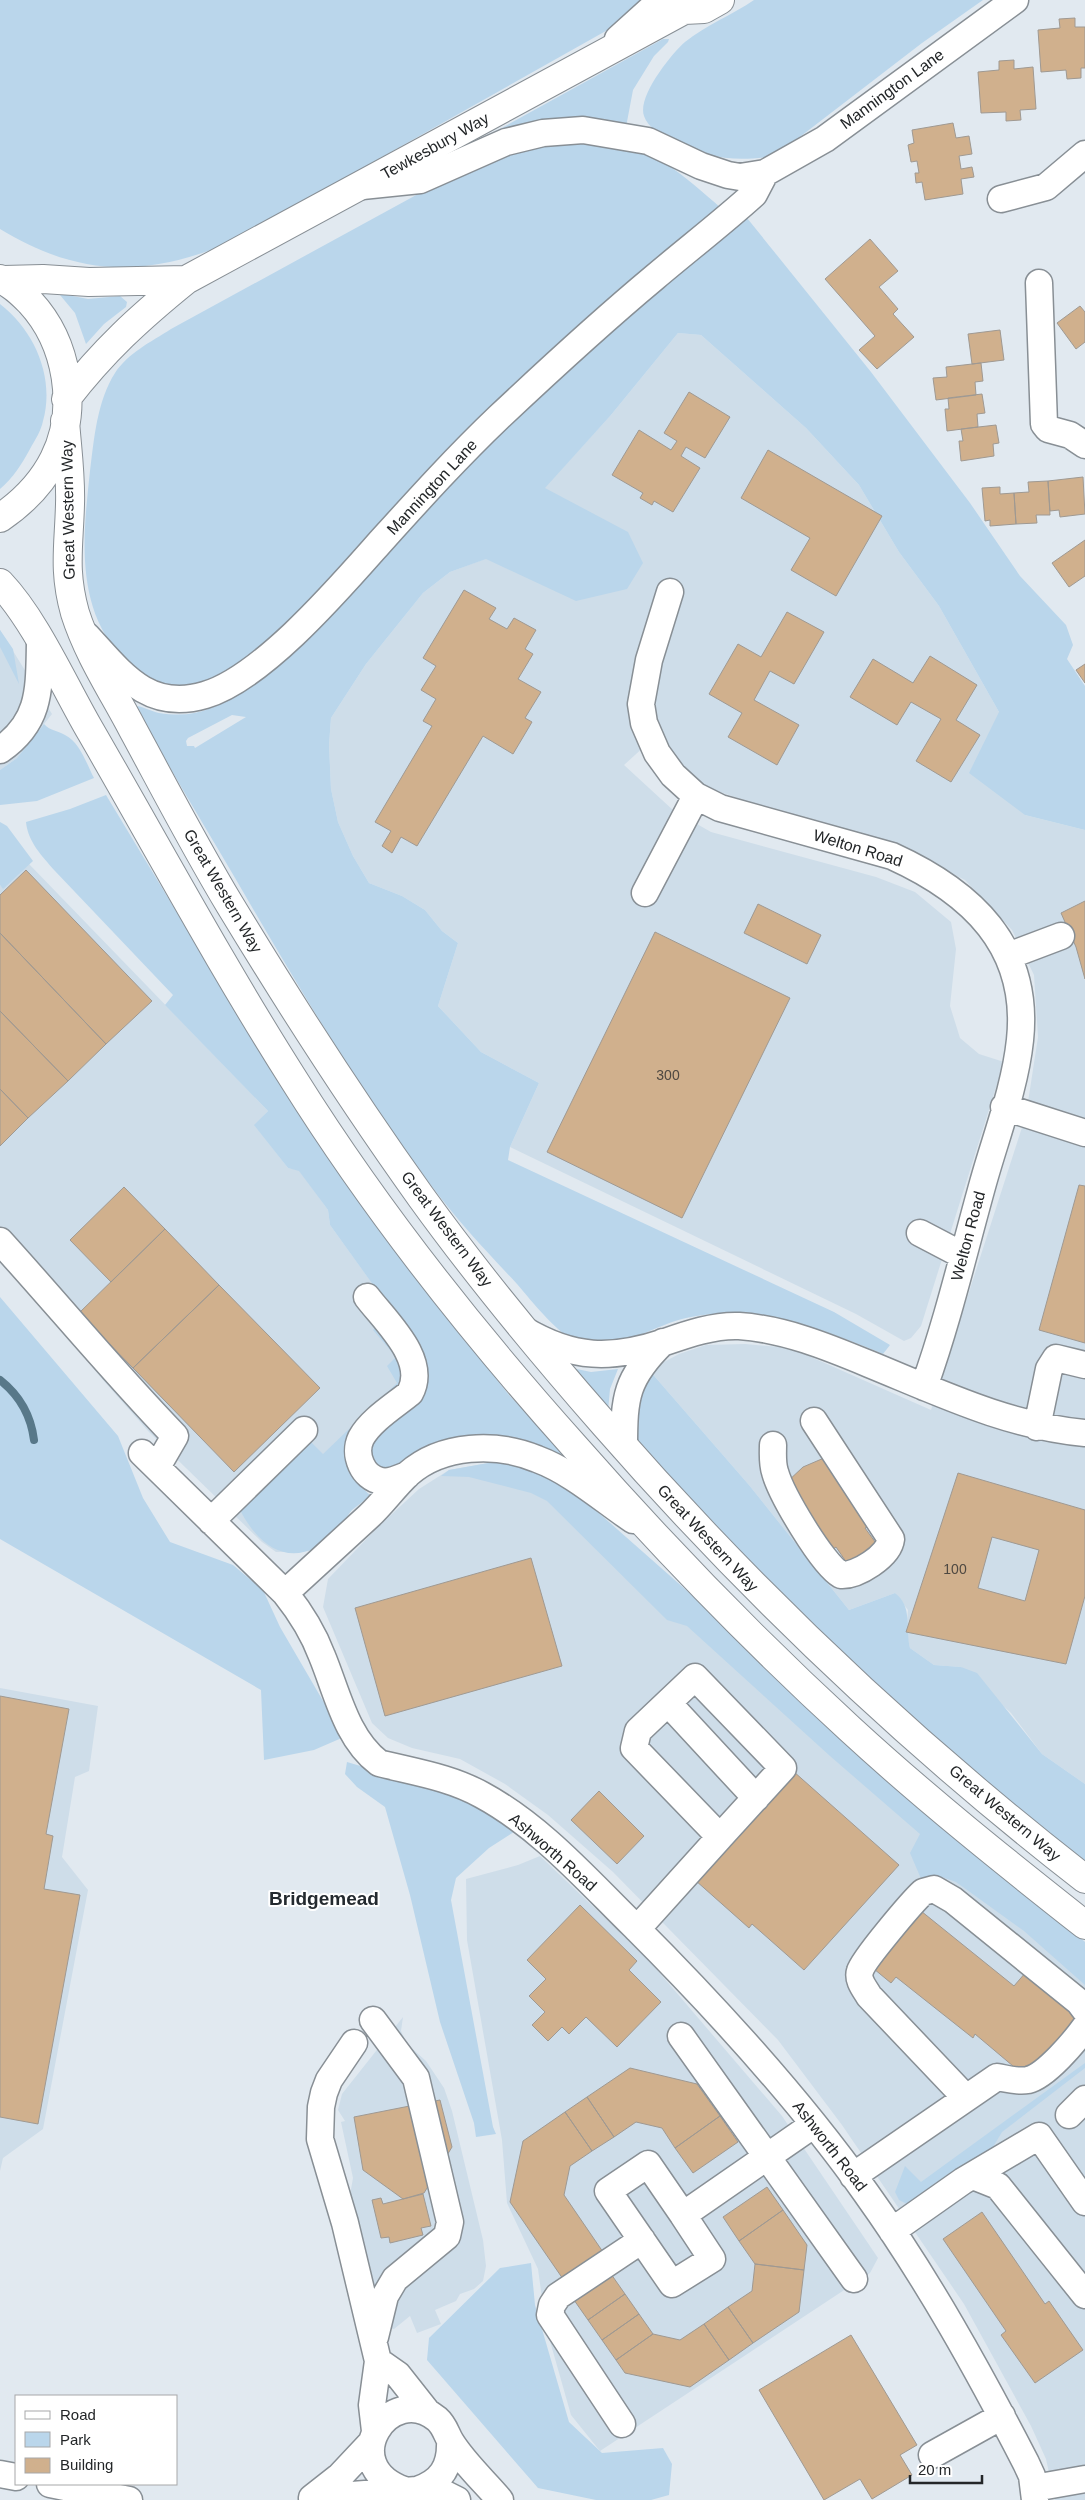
<svg xmlns="http://www.w3.org/2000/svg" width="1085" height="2500" font-family="Helvetica,sans-serif">
  <rect width="100%" height="100%" fill="#e1e9f0"/>
  <!-- built -->
  <path fill="#cedde9" d="M 678,333 L 701,335 L 806,428 L 859,485 L 899,552 L 939,606 L 999,712 L 1025,815 L 1085,830 L 1085,1784 L 1042,1754 L 1011,1713 L 961,1667 L 934,1665 L 910,1648 L 906,1632 L 908,1610 L 895,1593 L 849,1610 L 749,1485 L 649,1370 L 679,1354 L 706,1345 L 745,1344 L 779,1347 L 802,1353 L 931,1410 L 1026,1115 L 1038,1037 L 1034,975 L 1012,930 L 965,880 L 884,840 L 766,808 L 706,787 L 680,767 L 657,735 L 624,765 L 674,811 L 711,832 L 876,877 L 915,892 L 951,922 L 956,949 L 950,1006 L 960,1038 L 979,1054 L 1004,1062 L 921,1326 L 911,1338 L 904,1341 L 856,1314 L 510,1147 L 539,1083 L 481,1052 L 438,1006 L 458,943 L 442,931 L 425,910 L 402,896 L 369,883 L 353,856 L 338,822 L 331,789 L 329,745 L 331,718 L 366,664 L 423,593 L 450,572 L 485,559 L 544,488 L 611,415 Z
    M 0,630 L 52,714 L 17,758 L 0,770 Z
    M 29,864 L 268,1111 L 255,1125 L 288,1168 L 299,1170 L 328,1210 L 330,1225 L 442,1380 L 358,1483 L 341,1529 L 309,1551 L 276,1552 L 262,1542 L 149,1432 L 103,1380 L 0,1255 L 0,885 L 3,888 Z
    M 494,1462 L 541,1471 L 1002,1876 L 1085,1942 L 1085,2500 L 1055,2500 L 1046,2459 L 1031,2426 L 964,2304 L 842,2125 L 778,2040 L 613,1872 L 548,1815 L 505,1784 L 460,1759 L 412,1748 L 388,1738 L 372,1723 L 323,1607 L 328,1579 L 379,1526 L 419,1489 L 449,1470 Z
    M 0,1688 L 98,1706 L 89,1771 L 75,1777 L 62,1857 L 88,1890 L 43,2129 L 3,2158 L 0,2171 Z
    M 540,1856 L 646,1957 L 782,2116 L 878,2258 L 870,2273 L 600,2451 L 571,2415 L 546,2327 L 538,2269 L 507,2203 L 502,2140 L 467,1940 L 466,1879 L 518,1865 Z
    M 403,2017 L 401,2031 L 407,2044 L 426,2061 L 444,2088 L 452,2111 L 483,2240 L 486,2266 L 483,2281 L 474,2289 L 460,2294 L 456,2301 L 435,2310 L 441,2324 L 417,2333 L 410,2316 L 394,2329 L 386,2328 L 350,2195 L 353,2178 L 341,2122 L 345,2121 L 338,2110 L 342,2094 Z"/>
  <!-- green -->
  <path fill="#bad6eb" fill-rule="evenodd" d="M 0,0 L 652,0 L 620,23 L 231,242 C 146,278 79,277 0,229 Z
    M 754,0 L 983,0 L 922,43 L 775,156 C 736,162 707,159 672,140 C 661,134 648,128 644,116 C 637,97 671,54 685,42 C 706,25 732,15 754,0 Z
    M 663,39 L 669,39 L 668,42 L 654,56 L 633,90 L 626,127 L 480,140 Z
    M 565,140 C 583,141 602,140 619,143 C 663,152 700,191 733,218 L 747,218 L 871,372 L 970,503 L 1020,576 L 1066,625 L 1073,645 L 1067,659 L 1085,686 L 1085,830 L 1025,815 L 969,773 L 999,712 L 939,606 L 899,552 L 859,485 L 806,428 L 701,335 L 678,333 L 611,415 L 545,488 L 628,532 L 643,563 L 627,589 L 576,601 L 486,559 L 450,572 L 423,593 L 366,664 L 331,718 L 329,745 L 331,789 L 338,822 L 353,856 L 369,883 L 402,896 L 425,910 L 442,931 L 458,943 L 438,1006 L 481,1052 L 539,1083 L 510,1147 L 508,1160 L 834,1312 L 890,1345 L 883,1354 C 822,1329 753,1302 686,1318 C 649,1327 622,1351 581,1343 C 561,1339 531,1300 517,1284 C 491,1256 464,1228 440,1197 C 366,1102 299,988 238,883 C 204,824 167,767 137,706 C 144,707 151,711 159,713 C 192,718 213,711 239,691 C 212,690 178,694 153,682 C 143,677 134,668 126,661 C 74,611 83,536 90,471 C 94,439 97,401 115,373 C 128,353 151,342 171,329 L 451,176 L 494,158 ZM 232,715 L 246,717 L 195,748 L 194,746 L 187,746 L 186,741 L 188,738 Z
    M 62,294 L 88,299 L 120,296 L 127,302 L 126,307 L 104,324 L 86,344 L 75,313 L 60,295 Z
    M 0,304 C 35,331 55,378 43,421 C 41,431 35,440 30,449 C 22,464 13,478 0,489 Z
    M 0,630 L 13,649 L 19,684 L 0,647 Z
    M 44,724 C 50,731 57,730 65,735 C 80,742 87,765 94,778 L 37,801 L 0,805 L 0,770 L 17,758 Z
    M 106,795 L 217,979 L 405,1263 L 509,1395 L 561,1450 L 562,1454 L 559,1456 L 528,1441 L 505,1437 L 476,1437 L 391,1473 L 378,1473 L 368,1451 L 375,1439 L 423,1394 L 428,1384 L 426,1373 L 422,1353 L 330,1225 L 328,1210 L 299,1171 L 288,1168 L 254,1125 L 268,1111 L 165,1005 L 173,995 L 55,871 C 42,856 28,842 26,822 L 70,809 Z
    M 0,822 L 7,826 L 33,861 L 3,889 L 0,885 Z
    M 0,1297 L 118,1436 L 143,1498 L 170,1542 L 233,1565 L 263,1590 L 280,1627 L 344,1737 L 314,1750 L 264,1760 L 261,1690 L 0,1539 Z
    M 378,1325 L 404,1365 L 402,1382 L 347,1461 L 359,1485 L 370,1495 C 364,1501 358,1505 352,1510 C 347,1515 345,1524 340,1529 C 300,1570 264,1556 240,1510 L 310,1441 L 323,1454 L 397,1383 L 387,1366 L 396,1357 L 373,1330 Z
    M 572,1368 L 591,1372 L 618,1369 L 610,1389 L 608,1411 Z
    M 649,1370 L 749,1485 L 849,1610 L 895,1593 C 913,1607 905,1627 910,1648 L 934,1665 L 961,1667 L 977,1673 L 1042,1754 L 1085,1784 L 1085,1863 C 985,1782 886,1700 794,1609 C 743,1558 695,1505 645,1453 L 635,1437 L 636,1390 Z
    M 494,1462 L 541,1471 L 575,1492 L 694,1597 L 768,1669 L 1002,1876 L 1085,1942 L 1085,1985 L 1024,1931 L 956,1882 L 942,1877 L 931,1877 L 922,1881 L 910,1853 L 920,1834 L 830,1756 L 687,1626 L 667,1620 L 547,1501 L 531,1493 L 469,1477 L 441,1476 L 449,1470 Z
    M 347,1762 L 478,1801 L 517,1830 L 489,1848 L 456,1878 L 451,1900 L 493,2127 L 496,2134 L 476,2137 L 474,2123 L 440,2022 L 410,1895 L 385,1807 L 357,1787 L 345,1774 Z
    M 1085,2063 L 1085,2068 L 1002,2132 L 990,2152 L 907,2204 L 899,2200 L 895,2192 L 905,2166 L 921,2182 Z
    M 531,2263 L 535,2305 L 569,2422 L 602,2453 L 663,2448 L 672,2464 L 669,2495 L 651,2500 L 596,2500 L 538,2488 L 427,2360 L 429,2338 L 500,2268 Z"/>
  <g fill="none" stroke-linecap="round" stroke-linejoin="round">
    <!-- stream -->
    <path stroke="#587889" stroke-width="8" d="M 0,1380 C 19,1395 31,1416 34,1440"/>
  </g>
  <!-- building -->
  <path fill="#d0b08d" stroke="#9f9992" fill-rule="evenodd" d="M 1075,18 L 1075,27 L 1085,27 L 1085,68 L 1081,68 L 1081,78 L 1067,79 L 1066,70 L 1041,72 L 1038,30 L 1060,28 L 1059,19 Z
    M 1014,60 L 1014,69 L 1033,67 L 1036,109 L 1020,110 L 1021,120 L 1006,121 L 1006,112 L 981,113 L 978,72 L 999,70 L 999,61 Z
    M 953,123 L 956,138 L 969,136 L 972,154 L 959,156 L 961,169 L 972,167 L 974,177 L 961,179 L 963,194 L 925,200 L 922,182 L 916,183 L 915,173 L 919,173 L 917,161 L 911,162 L 908,145 L 914,143 L 912,130 Z
    M 870,239 L 898,271 L 879,287 L 898,309 L 893,314 L 914,337 L 877,369 L 859,350 L 875,336 L 825,279 Z
    M 1080,306 L 1085,312 L 1085,342 L 1076,349 L 1057,323 Z
    M 1000,330 L 1004,360 L 972,364 L 968,334 Z
    M 981,363 L 983,381 L 975,382 L 976,395 L 936,400 L 933,378 L 947,377 L 946,367 Z
    M 689,392 L 730,417 L 705,458 L 686,447 L 681,456 L 700,468 L 673,512 L 654,501 L 652,505 L 640,498 L 643,493 L 612,475 L 639,430 L 671,450 L 677,441 L 664,433 Z
    M 982,394 L 985,413 L 977,414 L 978,427 L 947,431 L 945,409 L 949,409 L 948,398 Z
    M 996,425 L 999,443 L 993,444 L 994,456 L 961,461 L 959,441 L 963,441 L 961,429 Z
    M 768,450 L 882,516 L 836,596 L 791,570 L 810,538 L 741,498 Z
    M 1083,477 L 1085,514 L 1060,517 L 1059,510 L 1050,511 L 1048,481 Z
    M 1048,481 L 1050,515 L 1036,515 L 1037,523 L 1016,524 L 1014,493 L 1029,492 L 1028,482 Z
    M 1000,487 L 1000,494 L 1014,493 L 1016,524 L 990,526 L 990,520 L 985,521 L 982,488 Z
    M 1085,540 L 1085,576 L 1069,587 L 1052,563 Z
    M 464,590 L 496,608 L 489,619 L 507,629 L 514,618 L 536,630 L 525,649 L 533,654 L 518,679 L 541,692 L 525,718 L 532,722 L 513,754 L 483,736 L 417,846 L 401,837 L 392,853 L 382,846 L 391,831 L 375,822 L 432,726 L 423,721 L 436,699 L 421,690 L 436,666 L 423,658 Z
    M 787,612 L 824,632 L 794,684 L 770,671 L 754,700 L 799,725 L 777,765 L 728,737 L 742,713 L 709,694 L 738,644 L 761,657 Z
    M 930,656 L 977,685 L 956,720 L 980,735 L 951,782 L 916,761 L 941,719 L 911,702 L 897,725 L 850,697 L 873,659 L 913,683 Z
    M 1085,664 L 1085,683 L 1076,670 Z
    M 26,870 L 152,1001 L 106,1044 L 0,933 L 0,895 Z
    M 1085,901 L 1085,979 L 1076,947 L 1061,913 Z
    M 758,904 L 821,935 L 807,964 L 744,933 Z
    M 655,932 L 790,998 L 682,1218 L 547,1152 Z
    M 0,933 L 106,1044 L 68,1081 L 0,1011 Z
    M 0,1011 L 68,1081 L 28,1118 L 0,1089 Z
    M 0,1089 L 28,1118 L 0,1146 Z
    M 1079,1185 L 1085,1186 L 1085,1343 L 1039,1330 Z
    M 124,1187 L 165,1229 L 111,1282 L 70,1240 Z
    M 165,1229 L 219,1285 L 133,1368 L 79,1313 Z
    M 219,1285 L 320,1388 L 234,1472 L 133,1368 Z
    M 824,1458 L 869,1526 L 865,1528 L 878,1546 L 849,1566 L 836,1547 L 831,1551 L 786,1483 L 803,1467 Z
    M 958,1473 L 1085,1510 L 1085,1596 L 1066,1664 L 906,1632 ZM 992,1537 L 1039,1550 L 1025,1601 L 978,1588 Z
    M 531,1558 L 562,1666 L 385,1716 L 355,1608 Z
    M 0,1696 L 69,1709 L 46,1834 L 53,1836 L 44,1889 L 80,1895 L 38,2124 L 0,2117 Z
    M 793,1771 L 899,1865 L 804,1970 L 752,1924 L 749,1928 L 695,1880 Z
    M 599,1791 L 644,1836 L 617,1864 L 571,1820 Z
    M 580,1905 L 637,1961 L 629,1970 L 661,2002 L 617,2047 L 586,2017 L 569,2034 L 562,2027 L 548,2041 L 532,2025 L 545,2012 L 529,1996 L 546,1979 L 527,1960 Z
    M 921,1911 L 1014,1986 L 1026,1972 L 1078,2015 L 1026,2077 L 975,2034 L 973,2038 L 896,1977 L 891,1983 L 874,1969 Z
    M 630,2068 L 697,2084 L 720,2116 L 675,2148 L 662,2128 L 636,2122 L 614,2137 L 587,2097 Z
    M 587,2097 L 614,2137 L 592,2151 L 565,2112 Z
    M 440,2100 L 452,2147 L 424,2193 L 403,2199 L 363,2170 L 354,2117 Z
    M 565,2112 L 592,2151 L 570,2166 L 564,2195 L 603,2252 L 563,2279 L 510,2202 L 523,2141 Z
    M 720,2116 L 738,2142 L 693,2173 L 675,2148 Z
    M 767,2187 L 783,2210 L 739,2241 L 723,2217 Z
    M 423,2194 L 431,2226 L 421,2228 L 423,2235 L 390,2243 L 389,2237 L 381,2238 L 372,2200 L 381,2198 L 383,2204 Z
    M 783,2210 L 807,2245 L 804,2270 L 755,2264 L 739,2241 Z
    M 982,2212 L 1045,2304 L 1049,2301 L 1083,2350 L 1035,2383 L 1001,2335 L 1006,2331 L 943,2239 Z
    M 755,2264 L 804,2270 L 799,2312 L 753,2343 L 728,2307 L 752,2291 Z
    M 611,2274 L 625,2294 L 588,2320 L 574,2300 Z
    M 625,2294 L 639,2314 L 602,2340 L 588,2320 Z
    M 728,2307 L 753,2343 L 729,2360 L 704,2324 Z
    M 639,2314 L 653,2334 L 616,2360 L 602,2340 Z
    M 704,2324 L 729,2360 L 690,2387 L 625,2373 L 616,2360 L 653,2334 L 680,2340 Z
    M 851,2335 L 917,2445 L 900,2455 L 912,2475 L 872,2499 L 860,2479 L 824,2500 L 759,2390 Z"/>
  <g fill="none" stroke-linecap="round" stroke-linejoin="round">
    <!-- minor casing -->
    <g stroke="#888f95" stroke-width="29">
      <path id="minor" d="M 618,39 L 661,0
        M 362,186 L 420,180 L 506,142 L 543,133 L 583,130 L 648,141 L 701,166 L 728,175 L 740,177 L 765,173 L 825,139 L 1015,0
        M 1001,199 L 1046,187 L 1085,154
        M 1039,283 L 1044,424 L 1048,429 L 1070,435 L 1085,445
        M 670,592 L 649,660 L 641,704 L 644,723 L 657,753 L 673,775 L 696,796 L 720,808 L 892,856 C 971,892 1030,946 1020,1040 C 1015,1088 996,1136 983,1183 C 964,1251 948,1320 924,1387
        M 87,636 C 121,673 148,712 205,695 C 263,678 342,585 382,540 C 420,498 458,456 499,417 C 550,369 601,322 655,277 C 688,249 722,223 754,194 L 765,173
        M 0,750 C 41,722 39,689 40,643
        M 645,893 L 696,796
        M 1008,956 L 1061,936
        M 1004,1107 L 1085,1133
        M 920,1233 L 962,1255
        M 0,1241 C 59,1306 114,1373 175,1436 L 157,1467
        M 367,1297 C 387,1323 428,1360 410,1393 C 394,1406 371,1420 361,1438 C 353,1455 363,1478 381,1481 C 390,1483 399,1478 407,1475
        M 524,1330 C 573,1359 611,1360 665,1342 C 688,1334 714,1325 739,1326 C 784,1329 828,1347 869,1364 C 940,1393 1008,1426 1085,1433
        M 1037,1427 L 1049,1369 L 1056,1358 L 1085,1365
        M 773,1445 C 773,1454 772,1463 775,1472 C 781,1494 822,1564 841,1575 C 857,1576 889,1556 891,1539 L 814,1421
        M 624,1447 C 624,1397 626,1378 663,1342
        M 142,1453 L 285,1593 C 301,1613 313,1632 322,1656 C 337,1692 346,1738 379,1763 C 414,1772 450,1777 482,1795 C 541,1827 587,1880 634,1926 C 717,2009 798,2097 866,2193 C 927,2278 978,2370 1026,2463 L 1032,2476 L 1035,2500
        M 211,1521 L 304,1430
        M 285,1593 C 313,1567 341,1542 369,1516 C 383,1503 394,1487 408,1474 C 442,1444 496,1442 537,1459 C 572,1472 602,1499 633,1520
        M 695,1677 L 783,1768 L 720,1837 L 634,1748 L 638,1731 Z
        M 668,1703 L 756,1798
        M 637,1929 L 720,1837
        M 373,2020 L 416,2078 L 450,2222 L 447,2236 L 395,2279 L 385,2296 L 375,2337
        M 681,2036 L 854,2279
        M 354,2043 L 329,2080 L 324,2093 L 321,2107 L 320,2139 L 345,2223 L 378,2361 L 372,2405 L 375,2431
        M 966,2098 L 869,1996 C 865,1989 857,1980 860,1971 C 863,1960 912,1902 923,1892 L 934,1889 L 953,1900 L 1079,2002 L 1085,2010
        M 1069,2115 L 1085,2099
        M 853,2176 L 997,2077 C 1008,2079 1017,2082 1028,2080 C 1046,2076 1075,2041 1085,2027
        M 973,2176 L 998,2186 L 1085,2295
        M 683,2215 L 648,2164 L 608,2191 L 672,2284 L 712,2259 L 683,2215 L 813,2125
        M 892,2231 L 963,2181 L 1039,2136 L 1085,2202
        M 378,2361 L 398,2375 L 428,2413
        M 622,2424 L 550,2315 L 552,2305 L 558,2296 L 642,2240
        M 932,2455 L 1002,2416
        M 0,2474 L 16,2477
        M 50,2484 L 129,2500
        M 429,2486 L 457,2500
        M 1034,2488 L 1085,2479
        M 404,2490 C 334,2465 390,2380 437,2419 C 445,2426 446,2434 451,2442 C 464,2463 484,2481 500,2500
        M 312,2498 L 340,2476 L 371,2443
        M 313,2498 L 417,2490 C 441,2482 451,2467 450,2441"/>
    </g>
    <!-- major casing -->
    <g stroke="#888f95" stroke-width="30">
      <path id="major" d="M 684,10 L 704,9 L 720,0
        M 0,279 C 12,284 21,293 30,302 C 68,343 79,409 54,459 C 42,483 22,503 0,518
        M 4,280 L 43,279 L 89,282 L 186,280
        M 66,399 C 103,351 139,318 186,280 L 684,10 L 692,0
        M 65,421 C 67,448 71,476 70,504 C 69,546 63,570 75,613 C 88,654 112,690 132,728 C 164,787 195,847 230,905 C 290,1004 353,1102 421,1197 C 478,1276 541,1352 605,1425 C 751,1592 910,1743 1085,1879
        M 0,583 C 36,621 64,686 91,732 C 158,848 222,967 294,1080 C 376,1211 472,1332 575,1447 C 662,1546 753,1640 850,1729 C 925,1798 1005,1862 1085,1925"/>
    </g>
    <!-- minor -->
    <use href="#minor" stroke="#fff" stroke-width="26"/>
    <!-- major -->
    <use href="#major" stroke="#fff" stroke-width="28"/>
  </g>
  <g text-anchor="middle" dominant-baseline="central" stroke-width="4" stroke-linejoin="round" paint-order="stroke">
    <!-- number labels -->
    <g font-size="14" fill="#4e4841">
      <text x="668" y="1075">300</text>
      <text x="955" y="1569">100</text>
    </g>
    <!-- street labels -->
    <g font-size="16" fill="#232628" stroke="#fff">
      <text transform="translate(892 89) rotate(-36)">Mannington Lane</text>
      <text transform="translate(435 146) rotate(-29)">Tewkesbury Way</text>
      <text transform="translate(432 487) rotate(-47)">Mannington Lane</text>
      <text transform="translate(68 510) rotate(-91)">Great Western Way</text>
      <text transform="translate(858 848) rotate(17)">Welton Road</text>
      <text transform="translate(223 891) rotate(60)">Great Western Way</text>
      <text transform="translate(447 1229) rotate(53)">Great Western Way</text>
      <text transform="translate(968 1236) rotate(-75)">Welton Road</text>
      <text transform="translate(708 1538) rotate(47)">Great Western Way</text>
      <text transform="translate(1005 1813) rotate(40)">Great Western Way</text>
      <text transform="translate(553 1852) rotate(41)">Ashworth Road</text>
      <text transform="translate(830 2146) rotate(52)">Ashworth Road</text>
    </g>
    <!-- quarter labels -->
    <g font-size="19" font-weight="bold" fill="#242a2f" stroke="#fff">
      <text x="324" y="1898">Bridgemead</text>
    </g>
  </g>
  <!-- legend -->
  <rect x="15" y="2395" width="162" height="90" fill="#ffffff" stroke="#a7a8a9"/>
  <rect x="25" y="2411" width="25" height="8" fill="#ffffff" stroke="#a7a8a9"/>
  <text x="60" y="2420" font-size="15" fill="#232628">Road</text>
  <rect x="25" y="2432" width="25" height="15" fill="#bad6eb" stroke="#a7a8a9"/>
  <text x="60" y="2445" font-size="15" fill="#232628">Park</text>
  <rect x="25" y="2458" width="25" height="15" fill="#d0b08d" stroke="#a7a8a9"/>
  <text x="60" y="2470" font-size="15" fill="#232628">Building</text>
  <!-- scale -->
  <path d="M910 2475v8h72v-8" fill="none" stroke="#232628" stroke-width="2.5"/>
  <text x="918" y="2475" font-size="15" fill="#232628" stroke="#ffffff" stroke-width="4" paint-order="stroke">20 m</text>
</svg>
